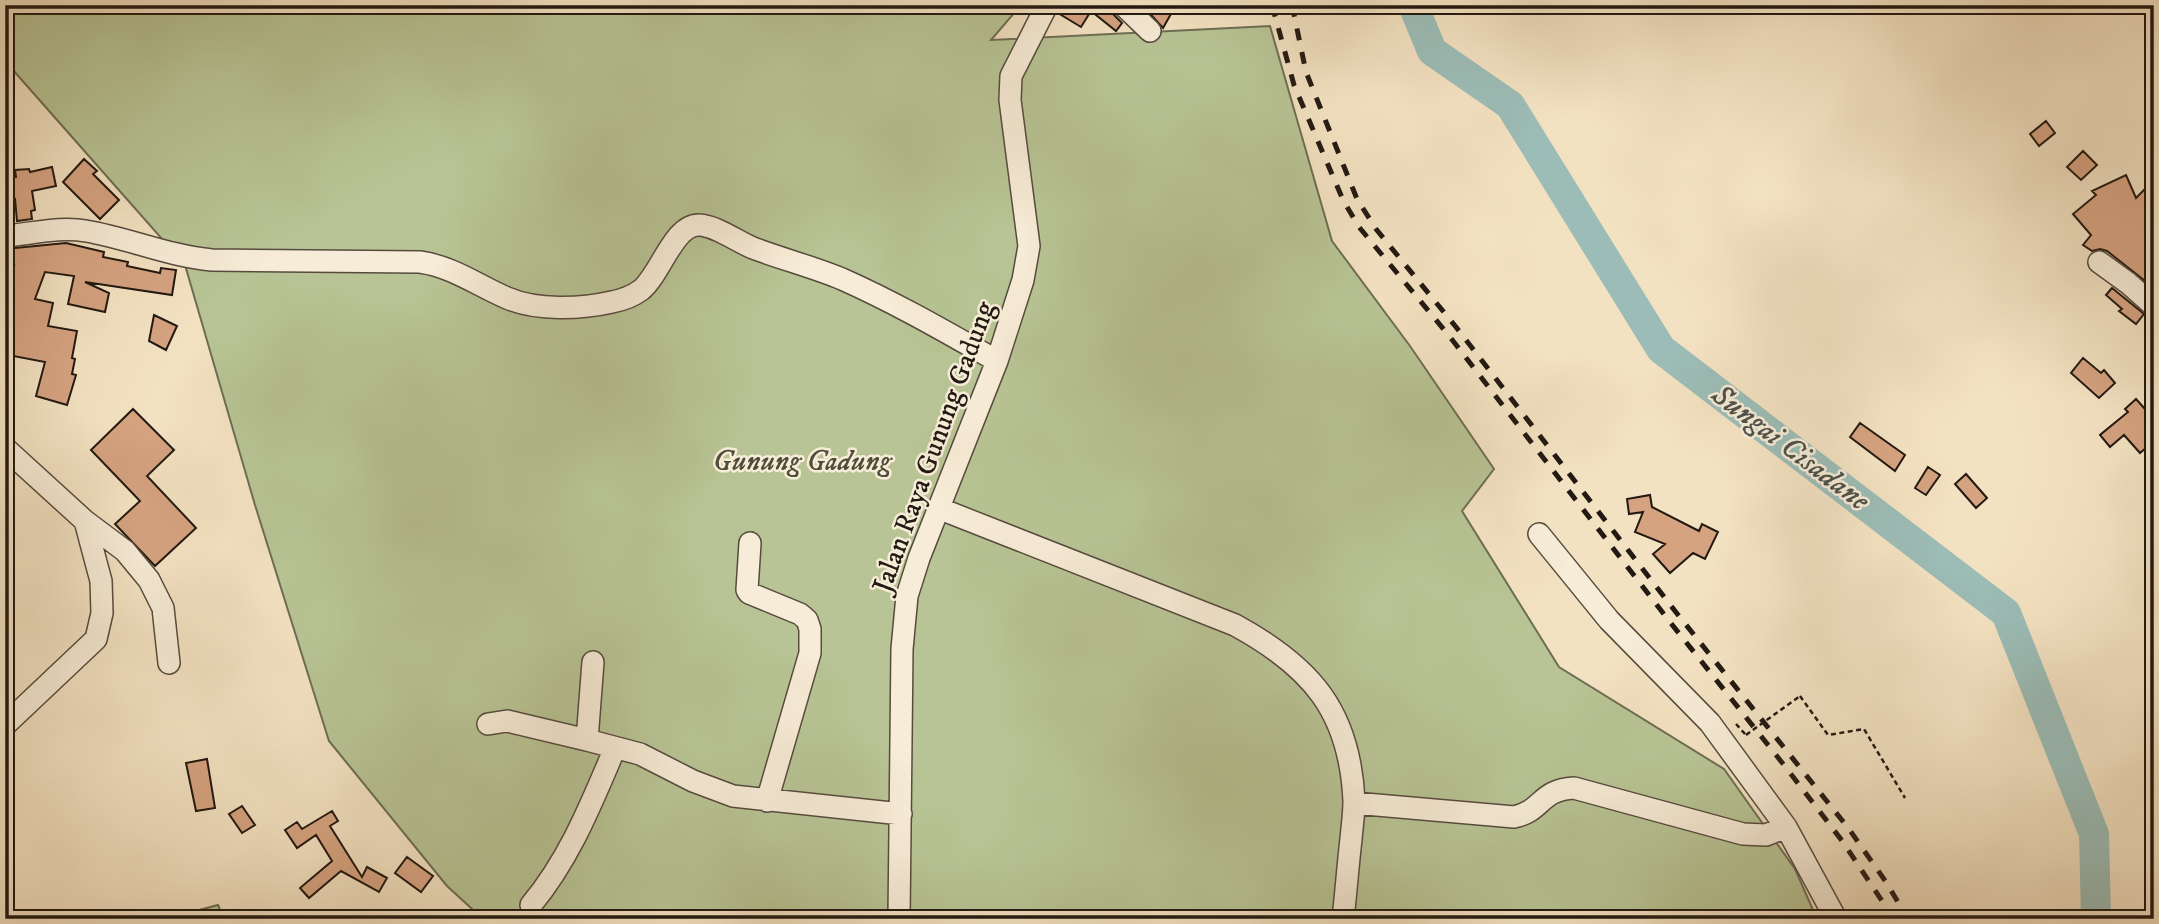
<svg xmlns="http://www.w3.org/2000/svg" width="2159" height="924" font-family="'IM FELL DW Pica',serif">
  <rect width="100%" height="100%" fill="#f3e2c2"/>
  <filter id="stains"><feTurbulence type="fractalNoise" baseFrequency=".00286" numOctaves="4"/><feColorMatrix values="0 0 0 0 .2 0 0 0 0 .09 0 0 0 0 .02 0 0 0 .5 -.17"/></filter>
  <radialGradient id="worn" r=".72"><stop offset=".6" stop-color="#630" stop-opacity="0"/><stop offset="1" stop-color="#630" stop-opacity=".3"/></radialGradient>
  <!-- green -->
  <path fill="#b8c495" stroke="#6d6e54" stroke-width="2" d="M 5,5 L 1021,5 L 991,40 L 1270,26 L 1332,241 L 1410,346 L 1494,469 L 1462,511 L 1559,667 L 1724,769 L 1795,869 L 1817,919 L 483,919 L 447,886 L 329,741 L 255,505 L 185,265 L 5,61 Z
    M 218,905 L 224,919 L 165,919 Z"/>
  <g fill="none" stroke-linecap="round" stroke-linejoin="round">
    <!-- river -->
    <path stroke="#9cbdb7" stroke-width="30" d="M 1413,5 L 1432,51 L 1510,105 L 1661,349 L 2006,613 L 2094,834 L 2096,919"/>
  </g>
  <!-- building -->
  <path fill="#d6a381" stroke="#221912" stroke-width="2" d="M 1060,5 L 1110,5 L 1113,14 L 1122,23 L 1116,31 L 1091,11 L 1081,27 L 1058,13 Z
    M 1142,5 L 1176,5 L 1163,28 Z
    M 2046,121 L 2055,133 L 2039,146 L 2030,134 Z
    M 2083,151 L 2097,165 L 2081,180 L 2067,167 Z
    M 84,159 L 97,171 L 93,174 L 119,200 L 100,219 L 63,182 Z
    M 52,167 L 56,186 L 32,191 L 35,210 L 31,211 L 32,219 L 17,221 L 15,199 L 5,201 L 5,179 L 16,177 L 15,170 L 29,169 L 30,172 Z
    M 2126,175 L 2136,198 L 2154,180 L 2154,288 L 2107,251 L 2100,249 L 2092,251 L 2083,245 L 2091,235 L 2073,214 L 2096,195 L 2092,191 Z
    M 66,243 L 104,252 L 103,257 L 128,262 L 127,266 L 160,273 L 161,268 L 176,270 L 172,295 L 85,282 L 109,293 L 105,312 L 68,304 L 74,276 L 45,272 L 35,299 L 53,303 L 48,326 L 77,331 L 72,358 L 75,359 L 72,374 L 76,375 L 67,405 L 36,396 L 45,362 L 8,355 L 12,325 L 5,323 L 5,287 L 14,265 L 5,266 L 5,249 Z
    M 2112,288 L 2144,314 L 2136,324 L 2119,311 L 2122,309 L 2106,295 Z
    M 154,315 L 177,326 L 166,350 L 149,341 Z
    M 2083,358 L 2101,373 L 2104,370 L 2115,383 L 2099,398 L 2071,373 Z
    M 2136,399 L 2154,419 L 2154,441 L 2140,453 L 2124,435 L 2110,447 L 2100,435 L 2128,412 L 2125,409 Z
    M 133,409 L 174,450 L 147,476 L 196,528 L 155,566 L 115,524 L 140,501 L 91,450 Z
    M 1860,423 L 1905,455 L 1895,471 L 1850,437 Z
    M 1928,467 L 1940,475 L 1926,495 L 1915,488 Z
    M 1966,474 L 1987,498 L 1976,508 L 1955,484 Z
    M 1650,495 L 1652,507 L 1699,531 L 1702,524 L 1718,532 L 1705,559 L 1693,553 L 1670,573 L 1653,554 L 1665,544 L 1635,532 L 1643,512 L 1629,514 L 1627,499 Z
    M 207,759 L 215,808 L 196,811 L 186,763 Z
    M 242,806 L 255,825 L 242,833 L 229,814 Z
    M 332,811 L 338,821 L 330,826 L 362,877 L 367,867 L 387,878 L 379,892 L 341,871 L 309,898 L 300,888 L 332,861 L 316,835 L 297,848 L 285,830 L 297,822 L 302,829 Z
    M 407,857 L 433,876 L 421,892 L 395,873 Z"/>
  <g fill="none" stroke-linecap="round" stroke-linejoin="round">
    <!-- minor casing -->
    <g stroke="#564b3e" stroke-width="24">
      <path id="minor" d="M 1123,5 L 1150,31
        M 5,236 C 31,234 60,226 86,231 C 128,238 168,256 212,260 L 420,262 C 451,266 479,286 507,298 C 537,311 581,309 612,302 C 622,300 633,296 641,290 C 660,275 674,224 699,225 C 717,226 736,241 753,248 C 782,259 813,267 842,279 C 896,303 946,332 997,361
        M 2099,262 L 2128,283 L 2154,306
        M 5,448 L 85,521 L 125,551 L 149,580 L 163,608 L 169,663
        M 938,508 L 1235,625 C 1312,667 1350,712 1354,801 C 1354,814 1352,827 1351,839 C 1348,865 1346,892 1343,919
        M 1539,534 L 1609,620 L 1710,723 L 1786,827 L 1836,919
        M 750,543 L 747,590 L 749,593 L 800,614 L 807,620 L 810,629 L 810,653 L 767,801
        M 593,662 L 587,740 L 640,754 L 693,781 L 733,796 L 901,814
        M 488,724 L 507,721 L 587,740
        M 5,725 L 96,639 L 102,613 L 101,581 L 85,521
        M 1354,803 L 1514,817 C 1543,811 1539,790 1574,788 L 1743,834 L 1766,835 L 1786,827
        M 531,905 C 570,858 591,804 615,748
        M 899,919 L 902,649 L 907,596 L 919,558 L 997,361 L 1023,280 L 1029,246 L 1010,100 L 1011,76 L 1047,5"/>
    </g>
    <!-- path -->
    <path stroke="#221912" stroke-width="2.5" stroke-dasharray="5 3.5" stroke-linecap="butt" d="M 1800,696 L 1828,735 L 1864,729 L 1905,798
      M 1736,724 L 1746,735"/>
    <!-- minor -->
    <use href="#minor" stroke="#f7ecd7" stroke-width="21"/>
    <!-- rail -->
    <path stroke="#221912" stroke-width="5" stroke-dasharray="12 12" stroke-linecap="butt" d="M 1272,5 L 1294,85 L 1343,200 L 1359,227 L 1450,337 L 1670,622 L 1784,765 L 1843,842 L 1894,919
      M 1292,5 L 1306,72 L 1357,199 L 1376,229 L 1456,327 L 1675,611 L 1849,829 L 1886,882 L 1908,919"/>
    <!-- path-bridge -->
    <path stroke="#221912" stroke-width="2.5" stroke-dasharray="5 3.5" stroke-linecap="butt" d="M 1746,735 L 1800,696"/>
  </g>
  <g text-anchor="middle" dominant-baseline="central" stroke-width="5" stroke-linejoin="round" paint-order="stroke">
    <!-- street labels -->
    <g font-size="28" fill="#221912" stroke="#f7ecd7">
      <text transform="translate(934 447) rotate(-70)">Jalan Raya Gunung Gadung</text>
    </g>
    <!-- park labels -->
    <g font-size="28" font-style="italic" fill="#4f4c39" stroke="#f7ecd7">
      <text x="802" y="461">Gunung Gadung</text>
    </g>
    <!-- water labels -->
    <g font-size="30" font-style="italic" fill="#4d524c" stroke="#f7ecd7">
      <text transform="translate(1790 448) rotate(37)">Sungai Cisadane</text>
    </g>
  </g>
  <!-- margin -->
  <rect width="2159" height="924" fill="none" stroke="#f3e2c2" stroke-width="28"/>
  <rect x="7" y="7" width="2145" height="910" fill="none" stroke="#221912" stroke-width="3.5"/>
  <rect x="14" y="14" width="2131" height="896" fill="none" stroke="#221912" stroke-width="2"/>
  <rect width="100%" height="100%" filter="url(#stains)"/>
  <rect width="100%" height="100%" fill="url(#worn)"/>
</svg>
